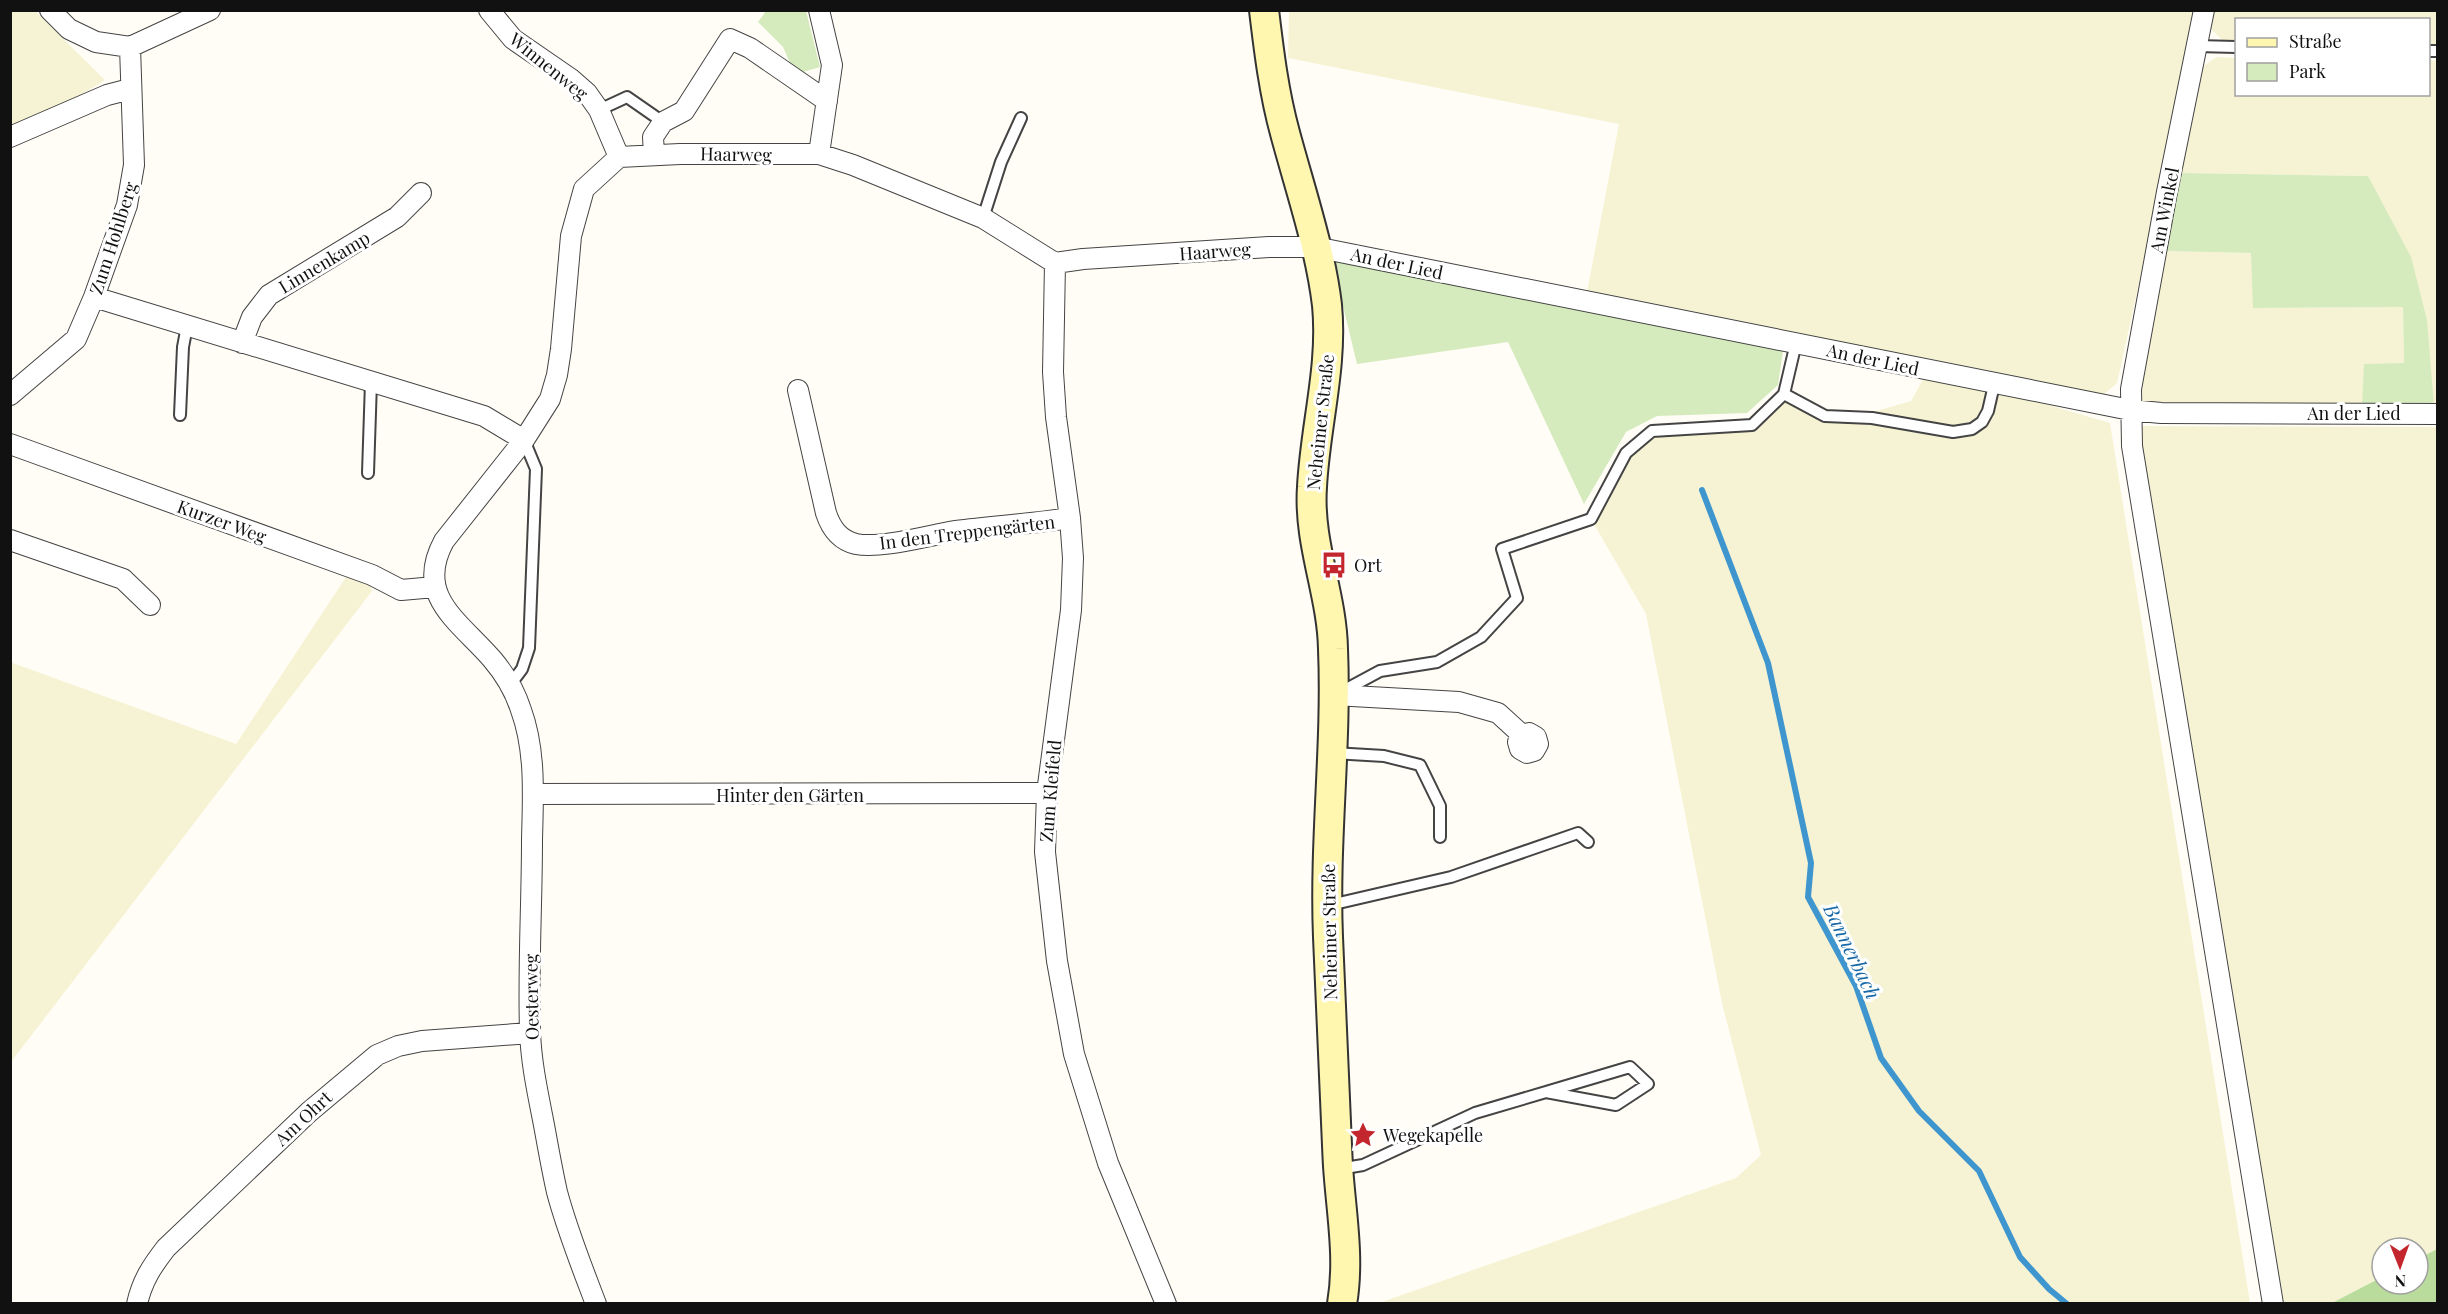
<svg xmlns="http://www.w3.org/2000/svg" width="2448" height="1314" font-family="'Playfair Display',serif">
  <rect width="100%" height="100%" fill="#fffdf5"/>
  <!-- farmland -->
  <path fill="#f6f3d4" d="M 11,11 L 35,11 L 105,80 L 69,102 L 11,130 Z
    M 1289,11 L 2199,11 L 2117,383 L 2103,395 L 1587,292 L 1619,124 L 1288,58 Z
    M 2215,11 L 2437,11 L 2437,44 L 2429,44 L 2428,20 L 2236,20 L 2236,41 L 2222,40 L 2211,29 Z
    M 2217,57 L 2236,58 L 2236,94 L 2428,94 L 2429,60 L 2437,61 L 2437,406 L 2434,406 L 2368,176 L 2181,173 L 2202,67 Z
    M 2166,251 L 2252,253 L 2254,308 L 2403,307 L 2404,363 L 2362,406 L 2142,405 L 2143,358 Z
    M 1925,376 L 1993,389 L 2110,423 L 2250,1303 L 1376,1304 L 1736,1178 L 1761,1155 L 1722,1003 L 1646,614 L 1591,519 L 1626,453 L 1652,431 L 1742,426 L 1784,394 L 1825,416 L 1856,417 L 1911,401 Z
    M 2138,426 L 2437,427 L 2437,1249 L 2418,1259 L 2418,1248 L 2382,1248 L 2382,1277 L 2332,1303 L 2279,1303 Z
    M 348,574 L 368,581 L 372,591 L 11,1062 L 10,662 L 236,744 Z"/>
  <!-- green -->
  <path fill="#d5ebbd" d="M 766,11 L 806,11 L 820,67 L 803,72 L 790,63 L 783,47 L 758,22 Z
    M 2181,173 L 2368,176 L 2411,257 L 2427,320 L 2434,406 L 2362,406 L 2364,364 L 2404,363 L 2403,307 L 2253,308 L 2251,253 L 2166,251 Z
    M 1332,260 L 1783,351 L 1778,385 L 1747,413 L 1657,416 L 1626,432 L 1584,504 L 1508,342 L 1357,364 Z"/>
  <!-- forest -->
  <path fill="#b9dc9c" d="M 2437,1249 L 2437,1303 L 2332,1303 L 2382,1277 L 2382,1284 L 2418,1284 L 2418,1259 Z"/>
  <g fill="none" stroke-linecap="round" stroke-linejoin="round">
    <!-- stream -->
    <path stroke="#3f96cf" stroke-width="6" d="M 1702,490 L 1768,663 L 1811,863 L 1808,897 L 1856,986 L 1881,1058 L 1919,1111 L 1979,1171 L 2020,1257 L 2049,1289 L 2067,1304"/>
    <!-- service casing -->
    <g stroke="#444" stroke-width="14">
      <path id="service" d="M 2197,46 L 2236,47
        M 2428,51 L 2438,51
        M 599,110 L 627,97 L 663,122
        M 983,218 L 1001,162 L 1021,118
        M 1784,394 L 1825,416 L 1872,418 L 1953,432 L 1972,429 L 1982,422 L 1988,411 L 1994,385
        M 180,415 L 183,347 L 187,326
        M 368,473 L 371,382
        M 510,685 L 522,669 L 529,648 L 536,469 L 524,440
        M 1341,692 L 1380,671 L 1437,662 L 1481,637 L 1517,598 L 1502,549 L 1591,519 L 1626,453 L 1652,431 L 1752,425 L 1784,394 L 1796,343
        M 1333,753 L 1384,756 L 1420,765 L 1440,806 L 1440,837
        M 1330,905 L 1451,877 L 1578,833 L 1588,842
        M 1339,1169 L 1363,1165 L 1475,1113 L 1546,1092 L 1616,1105 L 1648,1084 L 1630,1067 L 1546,1092"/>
    </g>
    <!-- minor casing -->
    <g stroke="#444" stroke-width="22">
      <path id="minor" d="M 50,10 L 69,29 L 96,42 L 130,47 L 210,10
        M 489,10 L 513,39 L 571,79 L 587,93 L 599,110 L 619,157
        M 819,10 L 832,65 L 819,154
        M 2204,10 L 2167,192 L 2131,389 L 2132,446 L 2273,1304
        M 10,137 L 107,95 L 130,89
        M 654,155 L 653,137 L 663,122 L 684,111 L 730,39 L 750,48 L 827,101
        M 1055,263 L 1053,372 L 1056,417 L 1070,518 L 1073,558 L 1071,610 L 1047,793 L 1045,852 L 1057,961 L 1074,1054 L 1108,1163 L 1166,1304
        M 94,297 L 484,416 L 524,440
        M 242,343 L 252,317 L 269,295 L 397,217 L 421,193
        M 798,390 L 826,513 C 831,528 839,540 856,544 C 882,549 929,535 956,531 C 994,526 1032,524 1070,518
        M 10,395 L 76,339 L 94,297 L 127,205 L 134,165 L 130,47
        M 10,444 L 372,575 L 401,590 L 435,587
        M 10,540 L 123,579 L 150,605
        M 1334,695 L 1459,702 L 1498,713 L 1522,735 L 1529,733 L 1536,737 L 1538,744 L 1534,751 L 1527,753 L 1520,749 L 1518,742 L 1522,735
        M 533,794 L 1047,793
        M 137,1304 C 142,1281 152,1266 166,1248 L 309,1112 L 377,1055 L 398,1046 L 422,1041 L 530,1033
        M 596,1304 C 582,1267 567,1230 557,1192 C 552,1170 548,1147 544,1125 C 538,1094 531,1063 530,1031 C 528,967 532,903 532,840 C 533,796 536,751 521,710 C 515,691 504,673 492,659 C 459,621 414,596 444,541 L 524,440 L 550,399 L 557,375 L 561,349 L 571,236 L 584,189 L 619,157 L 680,154 L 819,154 L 853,165 L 983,218 L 1055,263 L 1083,259 L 1269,247 L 1315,247 L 2130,410 L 2161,413 L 2438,414"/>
    </g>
    <!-- secondary casing -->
    <g stroke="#333" stroke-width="32">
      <path id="secondary" d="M 1264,10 C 1269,52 1274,93 1285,133 C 1300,189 1320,247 1327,305 C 1333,367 1315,426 1312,487 C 1308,543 1332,594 1333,649 C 1337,745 1324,841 1328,937 C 1331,1014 1334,1090 1338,1166 C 1341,1212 1350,1258 1342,1304"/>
    </g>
    <!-- service -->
    <use href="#service" stroke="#fff" stroke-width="10"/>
    <!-- minor -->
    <use href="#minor" stroke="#fff" stroke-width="20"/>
    <!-- secondary -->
    <use href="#secondary" stroke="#fff6b0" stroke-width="28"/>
  </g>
  <!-- icons -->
  <defs>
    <g id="bus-bare" transform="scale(2.07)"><path d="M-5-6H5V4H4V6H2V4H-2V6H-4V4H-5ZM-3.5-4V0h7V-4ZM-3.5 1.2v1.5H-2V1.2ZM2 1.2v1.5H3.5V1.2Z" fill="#c4262e" stroke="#fff" stroke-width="2.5" paint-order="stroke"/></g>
    <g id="sight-bare" transform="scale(2.07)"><path d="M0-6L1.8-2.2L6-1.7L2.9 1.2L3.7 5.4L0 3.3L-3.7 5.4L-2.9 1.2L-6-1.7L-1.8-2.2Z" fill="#c4262e" stroke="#fff" stroke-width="2.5" paint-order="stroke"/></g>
  </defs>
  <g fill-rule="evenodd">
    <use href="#bus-bare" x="1334" y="565"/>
    <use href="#sight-bare" x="1363" y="1135"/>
  </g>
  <g text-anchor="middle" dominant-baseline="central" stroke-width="6" stroke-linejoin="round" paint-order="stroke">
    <!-- street labels -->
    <g font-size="18" fill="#111" stroke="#fff">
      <text transform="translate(549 66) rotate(39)">Winnenweg</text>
      <text transform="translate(736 154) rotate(1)">Haarweg</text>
      <text transform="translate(2164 210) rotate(-79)">Am Winkel</text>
      <text transform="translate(113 238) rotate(-72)">Zum Hohlberg</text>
      <text transform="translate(1215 251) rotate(-4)">Haarweg</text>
      <text transform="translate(324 262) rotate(-31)">Linnenkamp</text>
      <text transform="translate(1397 263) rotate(12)">An der Lied</text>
      <text transform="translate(1873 359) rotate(12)">An der Lied</text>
      <text x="2354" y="413">An der Lied</text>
      <text transform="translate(1320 422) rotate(-84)">Neheimer Straße</text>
      <text transform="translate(222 521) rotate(20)">Kurzer Weg</text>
      <text transform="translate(967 532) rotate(-7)">In den Treppengärten</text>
      <text transform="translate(1050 791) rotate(-85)">Zum Kleifeld</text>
      <text x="790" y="795">Hinter den Gärten</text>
      <text transform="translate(1329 932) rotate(-91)">Neheimer Straße</text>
      <text transform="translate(531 997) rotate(-91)">Oesterweg</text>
      <text transform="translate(303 1118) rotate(-43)">Am Ohrt</text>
    </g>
    <!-- poi labels -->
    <g font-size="18" fill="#111" stroke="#fff" text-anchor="start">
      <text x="1354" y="565">Ort</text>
      <text x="1383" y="1135">Wegekapelle</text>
    </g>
    <!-- water labels -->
    <g font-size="20" font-style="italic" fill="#1768a6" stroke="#fff">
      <text transform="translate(1853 951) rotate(64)">Bannerbach</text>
    </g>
  </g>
  <!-- border -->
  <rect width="2448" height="1314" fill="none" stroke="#111111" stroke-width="24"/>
  <!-- legend -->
  <rect x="2235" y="18" width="195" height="78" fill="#ffffff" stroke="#a0a0a0" stroke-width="1.5"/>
  <rect x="2247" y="38" width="30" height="9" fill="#fff6b0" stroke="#a0a0a0" stroke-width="1.5"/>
  <text x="2289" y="48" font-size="18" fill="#111111">Straße</text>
  <rect x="2247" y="63" width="30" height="18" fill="#d5ebbd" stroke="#a0a0a0" stroke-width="1.5"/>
  <text x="2289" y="78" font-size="18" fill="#111111">Park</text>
  <!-- north arrow -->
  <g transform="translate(2400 1266) rotate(179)"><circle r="28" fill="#ffffff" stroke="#a0a0a0" stroke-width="1.5"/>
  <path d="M0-4.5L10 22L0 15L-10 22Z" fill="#c4262e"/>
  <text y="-9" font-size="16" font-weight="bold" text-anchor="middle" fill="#111111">N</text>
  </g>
</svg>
